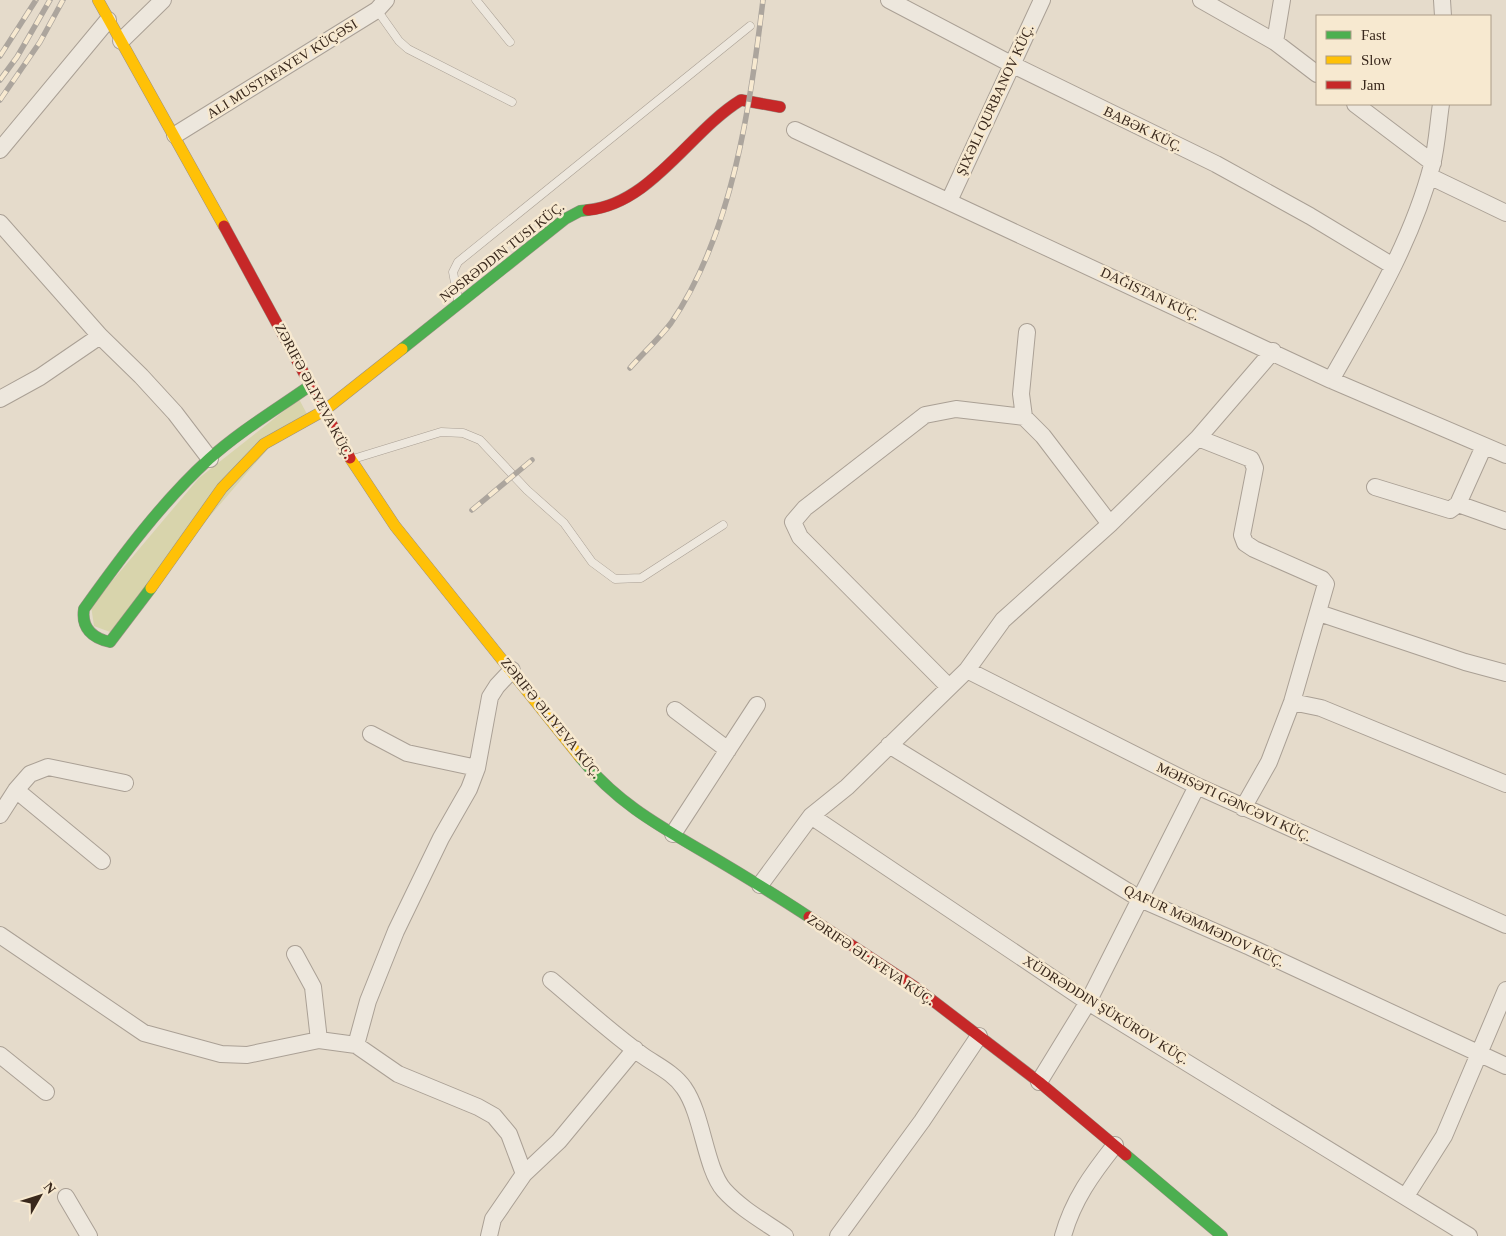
<svg xmlns="http://www.w3.org/2000/svg" width="1506" height="1236" font-family="Georgia,serif">
  <rect width="100%" height="100%" fill="#e5dbcb"/>
  <!-- green -->
  <path fill="#d8d4ac" d="M 299,399 L 308,416 L 291,422 L 110,632 L 94,626 L 91,606 L 199,478 Z"/>
  <g fill="none" stroke-linecap="round" stroke-linejoin="round">
    <!-- lane casing -->
    <g stroke="#aaa095" stroke-width="9">
      <path id="lane" d="M 476,0 L 510,42
        M 377,10 L 399,41 L 408,49 L 512,102
        M 458,299 L 453,272 L 458,262 L 750,26
        M 353,459 L 441,432 L 463,433 L 480,440 L 527,490 L 564,523 L 592,562 L 615,579 L 641,578 L 723,525"/>
    </g>
    <!-- street casing -->
    <g stroke="#aaa095" stroke-width="18">
      <path id="street" d="M 889,0 L 1011,64 L 1216,164 L 1310,216 L 1393,266
        M 1201,0 L 1275,42 L 1317,74
        M 1442,0 L 1443,16
        M 121,41 L 163,0
        M 1275,42 L 1282,0
        M 1355,104 L 1433,163
        M 795,130 L 1331,380 L 1506,455
        M 175,135 L 377,10 L 386,0
        M 0,150 L 108,20
        M 1429,176 L 1506,213
        M 949,201 L 1042,0
        M 0,223 L 100,336 L 141,376 L 175,413 L 210,459
        M 1331,380 C 1370,311 1412,242 1432,165 C 1437,145 1438,124 1441,104
        M 0,399 L 40,377 L 100,336
        M 1024,417 L 1021,394 L 1027,332
        M 1198,438 L 1251,459 L 1255,468 L 1242,535 L 1245,543 L 1254,549 L 1322,579 L 1326,584 L 1292,702 L 1269,762 L 1243,808
        M 1375,487 L 1450,510 L 1458,504 L 1484,446
        M 1458,504 L 1506,521
        M 1319,613 L 1465,662 L 1506,673
        M 967,670 L 1197,786 L 1506,925
        M 948,686 L 800,537 L 793,522 L 805,508 L 925,415 L 956,409 L 1024,417 L 1043,436 L 1110,524
        M 1292,702 L 1321,708 L 1506,784
        M 675,710 L 728,750
        M 371,734 L 407,753 L 477,768
        M 889,745 L 1140,899 L 1250,947 L 1506,1066
        M 16,790 L 102,861
        M 0,815 L 16,790 L 30,774 L 48,767 L 125,783
        M 811,816 L 1088,1002 L 1469,1236
        M 673,834 L 757,705
        M 760,885 L 811,816 L 847,787 L 967,670 L 1003,620 L 1110,524 L 1198,438 L 1273,351
        M 0,935 L 144,1033 L 221,1054 L 247,1055 L 319,1040 L 356,1045
        M 295,954 L 313,987 L 319,1040
        M 551,980 C 581,1005 610,1032 642,1055 C 656,1065 674,1073 684,1088 C 703,1115 705,1168 724,1190 C 741,1209 765,1222 785,1236
        M 356,1045 L 368,1001 L 396,931 L 441,838 L 469,789 L 477,768 L 490,697 L 497,686 L 512,670
        M 356,1045 L 398,1074 L 478,1107 L 494,1116 L 509,1134 L 524,1174 L 493,1219 L 489,1236
        M 0,1055 L 46,1092
        M 1039,1082 L 1088,1002 L 1197,786
        M 524,1174 L 559,1141 L 635,1049
        M 1406,1196 L 1444,1136 L 1506,990
        M 66,1197 L 89,1236
        M 838,1236 L 922,1121 L 979,1036
        M 1063,1236 C 1073,1200 1092,1174 1115,1145"/>
    </g>
    <!-- fast casing -->
    <g stroke="#9a9084" stroke-width="12">
      <path id="fast" d="M 402,349 L 565,219 L 580,211 L 588,210
        M 151,588 L 110,642 C 92,638 81,628 84,609 C 122,556 161,503 209,459 C 240,431 277,409 311,385
        M 580,757 C 617,804 663,828 714,858 C 746,877 777,896 809,917
        M 1126,1155 L 1222,1236"/>
    </g>
    <!-- slow casing -->
    <g stroke="#9a9084" stroke-width="12">
      <path id="slow" d="M 98,0 L 224,226
        M 350,458 L 395,526 L 580,757
        M 151,588 L 222,488 L 264,444 L 325,410 L 402,349"/>
    </g>
    <!-- jam casing -->
    <g stroke="#9a9084" stroke-width="12">
      <path id="jam" d="M 588,210 C 651,204 690,131 741,100 L 780,107
        M 224,226 L 350,458
        M 809,917 L 915,987 L 1039,1082 L 1126,1155"/>
    </g>
    <!-- lane -->
    <use href="#lane" stroke="#ede7dd" stroke-width="8"/>
    <!-- street -->
    <use href="#street" stroke="#ede7dd" stroke-width="16"/>
    <!-- fast -->
    <use href="#fast" stroke="#4caf50" stroke-width="11"/>
    <!-- slow -->
    <use href="#slow" stroke="#ffc107" stroke-width="11"/>
    <!-- jam -->
    <use href="#jam" stroke="#c62828" stroke-width="11"/>
    <!-- rail casing -->
    <g stroke="#aca59d" stroke-width="5.5">
      <path id="rail" d="M 0,56 L 36,0
        M 0,80 L 17,57 L 50,0
        M 0,100 L 40,42 L 63,0
        M 630,368 C 643,353 659,339 671,323 C 733,233 750,106 763,0
        M 472,510 L 532,460"/>
    </g>
    <!-- rail -->
    <use href="#rail" stroke="#f7e9d0" stroke-width="4" stroke-dasharray="11" stroke-linecap="butt"/>
  </g>
  <g text-anchor="middle" dominant-baseline="central" stroke-width="5" stroke-linejoin="round" paint-order="stroke">
    <!-- street labels -->
    <g font-size="14" fill="#39281c" stroke="#f7e9d0">
      <text transform="translate(282 69) rotate(-32)">ALI MUSTAFAYEV KÜÇƏSI</text>
      <text transform="translate(995 100) rotate(-65)">ŞIXƏLI QURBANOV KÜÇ.</text>
      <text transform="translate(1143 129) rotate(26)">BABƏK KÜÇ.</text>
      <text transform="translate(502 252) rotate(-38)">NƏSRƏDDIN TUSI KÜÇ.</text>
      <text transform="translate(1150 294) rotate(25)">DAĞISTAN KÜÇ.</text>
      <text transform="translate(314 391) rotate(62)">ZƏRIFƏ ƏLIYEVA KÜÇ.</text>
      <text transform="translate(551 718) rotate(51)">ZƏRIFƏ ƏLIYEVA KÜÇ.</text>
      <text transform="translate(1234 802) rotate(25)">MƏHSƏTI GƏNCƏVI KÜÇ.</text>
      <text transform="translate(1204 926) rotate(25)">QAFUR MƏMMƏDOV KÜÇ.</text>
      <text transform="translate(871 960) rotate(34)">ZƏRIFƏ ƏLIYEVA KÜÇ.</text>
      <text transform="translate(1106 1010) rotate(32)">XÜDRƏDDIN ŞÜKÜROV KÜÇ.</text>
    </g>
  </g>
  <!-- legend -->
  <rect x="1316" y="15" width="175" height="90" fill="#f7e9d0" stroke="#ab9c88"/>
  <rect x="1326" y="31" width="25" height="8" fill="#4caf50" stroke="#ab9c88"/>
  <text x="1361" y="40" font-size="15" fill="#39281c">Fast</text>
  <rect x="1326" y="56" width="25" height="8" fill="#ffc107" stroke="#ab9c88"/>
  <text x="1361" y="65" font-size="15" fill="#39281c">Slow</text>
  <rect x="1326" y="81" width="25" height="8" fill="#c62828" stroke="#ab9c88"/>
  <text x="1361" y="90" font-size="15" fill="#39281c">Jam</text>
  <!-- north arrow -->
  <g transform="translate(40 1196) rotate(51)" stroke="#f7e9d0" stroke-width="4" paint-order="stroke">
  <path d="M0-4L9 19L0 12L-9 19Z" fill="#39281c"/>
  <text y="-8" font-size="14" font-weight="bold" text-anchor="middle" fill="#39281c">N</text>
  </g>
</svg>
